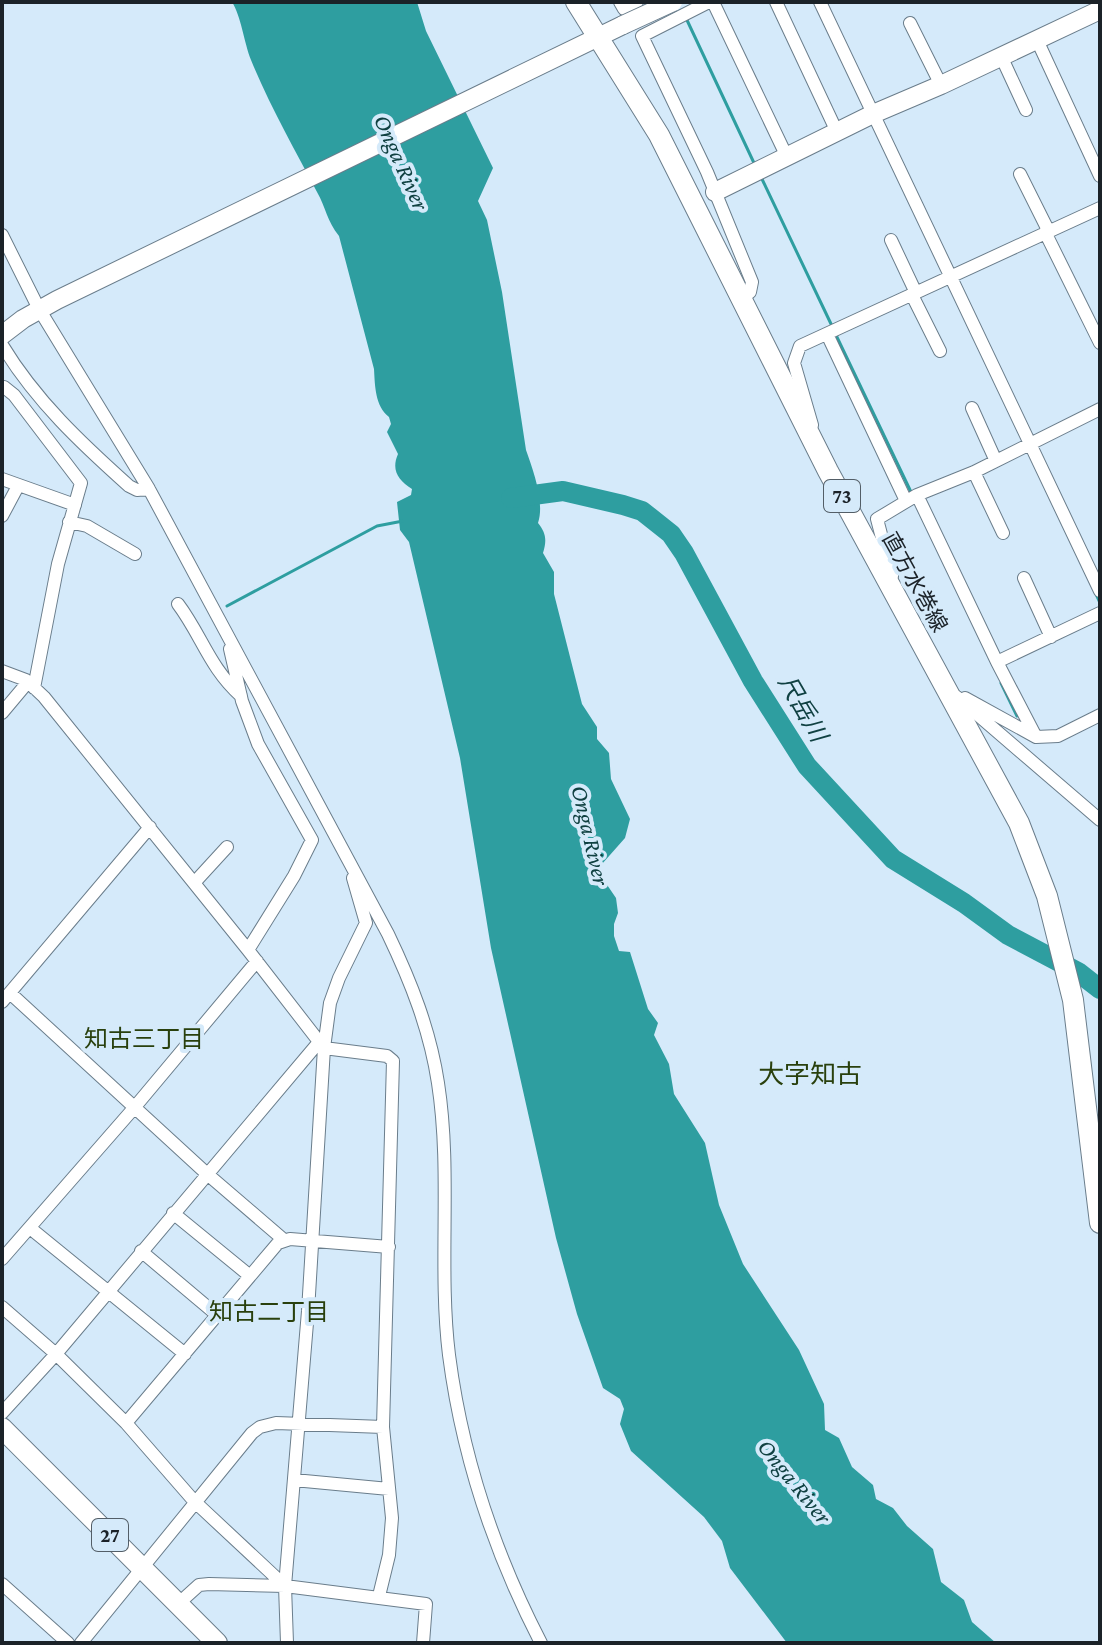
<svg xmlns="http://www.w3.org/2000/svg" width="1102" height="1645" font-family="'Crimson Pro','Noto Sans JP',serif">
  <rect width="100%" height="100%" fill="#d5eafa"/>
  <!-- water -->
  <path fill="#2e9ea0" d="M 232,2 L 417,2 L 426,31 L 493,168 L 478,201 L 487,220 L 502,292 L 526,450 C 533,470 545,502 538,523 C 546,533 547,540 543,553 L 554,572 L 554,594 L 582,704 L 597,727 L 597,739 L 609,753 L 611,779 L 630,819 L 625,838 L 602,864 L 601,876 L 616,898 L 618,913 L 614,924 L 614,936 L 619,951 L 630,952 L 648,1009 L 658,1023 L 654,1035 L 669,1064 L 674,1094 L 705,1143 L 719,1205 L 743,1264 L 799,1350 L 824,1404 L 825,1430 L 839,1438 L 852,1467 L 873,1485 L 876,1499 L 893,1508 L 907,1526 L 933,1549 L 941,1582 L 964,1600 L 972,1622 L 996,1643 L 787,1643 L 730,1568 L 722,1541 L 704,1517 L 631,1451 L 620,1424 L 624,1409 L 620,1399 L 603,1388 L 577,1314 L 556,1238 L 491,948 L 460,758 L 409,542 L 400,530 L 397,502 L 411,495 L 412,489 C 398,480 391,470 398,454 L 387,432 L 391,424 L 389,417 C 375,406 375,386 374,369 L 339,236 C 327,221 326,208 317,192 C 294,148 270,106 251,60 C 244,42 241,16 232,2 Z"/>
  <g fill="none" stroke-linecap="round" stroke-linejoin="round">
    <!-- stream -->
    <path stroke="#2e9ea0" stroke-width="3" d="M 686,18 L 754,163
      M 761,177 L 832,326
      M 835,333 L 911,492
      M 1095,592 L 1100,603
      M 227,606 L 377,526 L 403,521
      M 1001,683 L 1017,716"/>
    <!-- river -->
    <path stroke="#2e9ea0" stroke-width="20" d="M 511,498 L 563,491 L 623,505 L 642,511 L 671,534 L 684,553 L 753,681 L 807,766 L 893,859 L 964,903 L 1008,935 L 1078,972 L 1100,989"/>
    <!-- street casing -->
    <g stroke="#6a7d8b" stroke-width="14">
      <path id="street" d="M 620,2 L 624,9 L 637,2
        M 709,2 L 642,36 L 707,172 L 752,282 L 750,292 L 740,300
        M 713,2 L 787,157
        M 776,2 L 837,132
        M 820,2 L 1100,591
        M 910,23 L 941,85
        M 1037,40 L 1100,176
        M 1001,56 L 1026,110
        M 1020,174 L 1048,230
        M 1045,232 L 1100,343
        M 2,235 L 39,309 L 149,489 L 388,934 C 411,982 430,1030 438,1083 C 452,1173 438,1265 449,1355 C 462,1455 495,1554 541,1643
        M 891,240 L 916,293
        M 912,295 L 940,351
        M 827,334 L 906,501
        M 2,345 C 36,401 81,443 129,486 L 137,490 L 149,489
        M 4,387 L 14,395 L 81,483 L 58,564 L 34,688
        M 972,408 L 995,459
        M 812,425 L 794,363 L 800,346 L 1100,208
        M 974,472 L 1003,533
        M 2,479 L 75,505
        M 917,495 L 997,662 L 1036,737
        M 2,516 L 18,486
        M 69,522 L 87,526 L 135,554
        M 892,576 L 877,519 L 917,495 L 974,472 L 1100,409
        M 1024,578 L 1051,637
        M 178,604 C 202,636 209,667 241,696
        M 230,649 L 242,701 L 258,744 L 312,840 L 294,876 L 248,950
        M 997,662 L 1100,613
        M 2,671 L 26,680 L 44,697 L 248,950 L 324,1048 L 387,1056 L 393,1061 L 383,1427 L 392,1518 L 389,1555 L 379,1596
        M 957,697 L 1100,820
        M 965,698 L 1036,737 L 1058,736 L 1100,715
        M 2,713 L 28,682
        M 194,883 L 227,847
        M 10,993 L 206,1173 L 284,1240
        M 2,1002 L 150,827
        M 173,1213 L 250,1276
        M 30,1228 L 185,1354
        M 141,1251 L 217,1315
        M 2,1259 L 134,1108 L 257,961
        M 2,1307 L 56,1354 L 126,1423 L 194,1501 L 285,1586
        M 2,1413 L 56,1354 L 319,1042
        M 126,1423 L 278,1243 L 290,1239 L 389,1247
        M 294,1480 L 389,1489
        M 2,1584 L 68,1643
        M 178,1604 L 199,1585 L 209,1584 L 285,1586 L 426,1604 L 423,1643
        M 81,1643 L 252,1433 L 260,1427 L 276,1423 L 383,1427
        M 287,1643 L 285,1586 L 308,1311 L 324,1048 L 330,1003 L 339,978 L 366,923 L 353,878"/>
    </g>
    <!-- secondary casing -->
    <g stroke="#6a7d8b" stroke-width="20">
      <path id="secondary" d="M 715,192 L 873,114 L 941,85 L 1100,10
        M 2,335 L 23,319 L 57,300 L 623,25"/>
    </g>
    <!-- primary casing -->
    <g stroke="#6a7d8b" stroke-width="22">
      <path id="primary" d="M 576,2 L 659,135 L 828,471 L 1019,823 L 1047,896 L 1073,1000 L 1100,1223
        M 2,1428 L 217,1643"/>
    </g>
    <!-- street -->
    <use href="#street" stroke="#fff" stroke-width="12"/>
    <!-- secondary -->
    <use href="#secondary" stroke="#fff" stroke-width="18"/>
    <!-- primary -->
    <use href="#primary" stroke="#fff" stroke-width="20"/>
    <!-- secondary-bridge casing -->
    <g stroke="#6a7d8b" stroke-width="20" stroke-linecap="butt">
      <path id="secondary-bridge" d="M 623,25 L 673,2"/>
    </g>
    <!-- secondary-bridge -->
    <use href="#secondary-bridge" stroke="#fff" stroke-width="18"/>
  </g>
  <g text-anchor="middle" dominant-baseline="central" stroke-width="8" stroke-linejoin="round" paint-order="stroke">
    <!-- shield labels -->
    <g fill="#d5eafa" stroke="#535e67" stroke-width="2">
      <rect x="824" y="480" width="36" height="32" rx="6"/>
      <rect x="92" y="1519" width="36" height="32" rx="6"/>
    </g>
    <g font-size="20" font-weight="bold" fill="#1b2228">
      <text x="842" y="496">73</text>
      <text x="110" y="1535">27</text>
    </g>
    <!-- street labels -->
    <g font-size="22" fill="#1b2228" stroke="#d5eafa">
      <text transform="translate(915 582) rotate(61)">直方水巻線</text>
    </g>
    <!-- water labels -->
    <g font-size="24" font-style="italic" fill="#104142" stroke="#d5eafa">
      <text transform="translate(402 162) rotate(66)">Onga River</text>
      <text transform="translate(803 708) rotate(60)">尺岳川</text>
      <text transform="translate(591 835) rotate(77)">Onga River</text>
      <text transform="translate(795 1481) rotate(51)">Onga River</text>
    </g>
    <!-- neighbourhood labels -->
    <g font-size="24" fill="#29400d" stroke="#d5eafa">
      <text x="144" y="1038">知古三丁目</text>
      <text x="269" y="1311">知古二丁目</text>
    </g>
    <!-- quarter labels -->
    <g font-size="26" fill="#29400d" stroke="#d5eafa">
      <text x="810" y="1074">大字知古</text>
    </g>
  </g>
  <!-- border -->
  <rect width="1102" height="1645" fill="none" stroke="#1b2228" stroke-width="8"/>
</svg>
